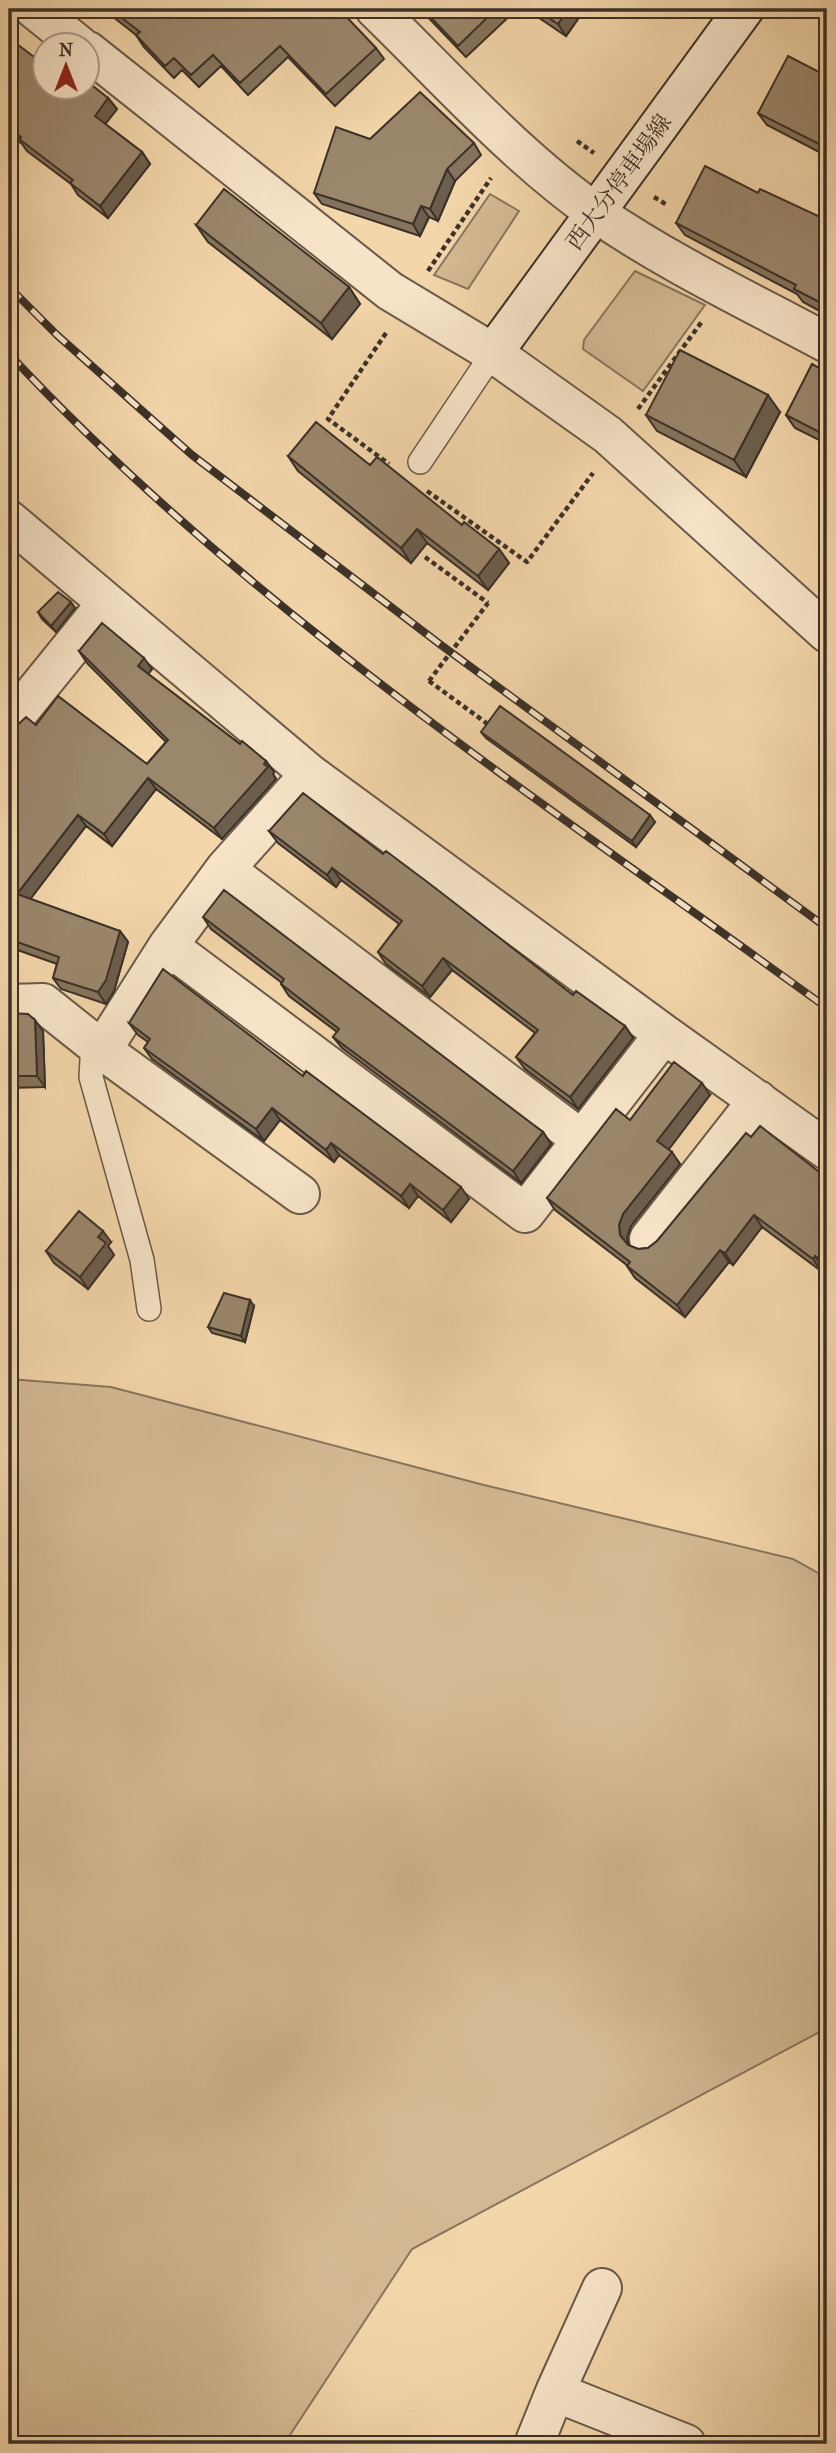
<svg xmlns="http://www.w3.org/2000/svg" width="836" height="2453" font-family="'IM FELL French Canon','Noto Serif JP',serif">
  <rect width="100%" height="100%" fill="#f3d6aa"/>
  <filter id="stains"><feTurbulence type="fractalNoise" baseFrequency=".00286" numOctaves="4"/><feColorMatrix values="0 0 0 0 .2 0 0 0 0 .09 0 0 0 0 .02 0 0 0 .5 -.17"/></filter>
  <radialGradient id="worn" r=".72"><stop offset=".6" stop-color="#630" stop-opacity="0"/><stop offset="1" stop-color="#630" stop-opacity=".3"/></radialGradient>
  <!-- green -->
  <path fill="#d4ba94" stroke="#88765e" stroke-width="2" d="M 490,194 L 519,211 L 468,289 L 434,275 Z
    M 635,271 L 705,305 L 643,391 L 583,349 L 584,340 Z
    M 9,1379 L 111,1387 L 480,1484 L 793,1559 L 827,1578 L 827,2028 L 412,2249 L 284,2444 L 9,2444 Z"/>
  <g fill="none" stroke-linecap="round" stroke-linejoin="round">
    <!-- service casing -->
    <g stroke="#695a48" stroke-width="26">
      <path id="service" d="M 420,462 L 493,353
        M 93,1043 L 91,1077 L 142,1260 L 149,1309"/>
    </g>
    <!-- minor casing -->
    <g stroke="#695a48" stroke-width="42">
      <path id="minor" d="M 34,9 L 80,46
        M 375,9 C 447,79 517,158 599,215 C 671,264 751,302 827,343
        M 88,51 L 390,291 L 493,353 L 608,435 L 827,633
        M 9,520 L 310,774 L 664,1034 L 827,1150
        M 9,724 L 107,603
        M 225,869 L 582,1140
        M 168,946 L 525,1213 L 664,1034
        M 9,1004 L 43,1003 L 102,1050
        M 300,1194 L 102,1050 L 168,946 L 225,869 L 310,774
        M 649,1239 L 758,1100
        M 555,2392 L 602,2288
        M 534,2444 L 555,2392 L 686,2444"/>
    </g>
    <!-- secondary casing -->
    <g stroke="#3b3128" stroke-width="42">
      <path id="secondary" d="M 493,353 L 744,9"/>
    </g>
    <!-- path -->
    <path stroke="#3b3128" stroke-width="4.5" stroke-dasharray="5 3.5" stroke-linecap="butt" d="M 577,141 L 594,153
      M 654,197 L 667,205
      M 428,271 L 491,178
      M 386,333 L 328,419 L 389,464
      M 638,409 L 703,320
      M 427,491 L 527,562 L 593,473
      M 425,557 L 488,603
      M 429,681 L 489,725"/>
    <!-- service -->
    <use href="#service" stroke="#f7e4c8" stroke-width="23"/>
    <!-- minor -->
    <use href="#minor" stroke="#f7e4c8" stroke-width="38"/>
    <!-- secondary -->
    <use href="#secondary" stroke="#f7e4c8" stroke-width="38"/>
    <!-- rail casing -->
    <g stroke="#3b3128" stroke-width="8">
      <path id="rail" d="M 9,287 L 57,335 L 192,455 L 441,645 L 827,928
        M 9,354 C 248,610 545,803 827,1008"/>
    </g>
    <!-- rail -->
    <use href="#rail" stroke="#f7e4c8" stroke-width="5" stroke-dasharray="16" stroke-linecap="butt"/>
    <!-- path-bridge -->
    <path stroke="#3b3128" stroke-width="4.5" stroke-dasharray="5 3.5" stroke-linecap="butt" d="M 429,681 L 488,603"/>
  </g>
  <!-- wall -->
  <path fill="#85745d" stroke="#3b3128" stroke-width="2" d="M 103,9 L 323,9 L 331,18 L 376,48 L 384,59 L 335,106 L 288,57 L 248,95 L 221,66 L 199,87 L 182,70 L 174,78 L 144,47 L 136,35 Z
    M 420,9 L 517,9 L 466,57 Z
    M 526,9 L 585,9 L 566,36 Z
    M 9,38 L 46,88 L 108,98 L 117,109 L 105,124 L 142,152 L 150,164 L 108,218 L 78,195 L 71,184 L 27,151 L 22,144 L 9,134 Z
    M 827,76 L 827,156 L 767,125 L 758,113 Z
    M 370,139 L 474,143 L 481,155 L 455,181 L 438,221 L 429,217 L 420,236 L 322,204 L 314,193 Z
    M 758,193 L 820,217 L 827,203 L 827,315 L 803,302 L 797,294 L 685,235 L 676,223 Z
    M 196,225 L 349,287 L 360,304 L 332,339 L 208,242 Z
    M 827,356 L 827,444 L 795,428 L 786,415 L 821,369 Z
    M 780,412 L 746,477 L 657,431 L 646,415 Z
    M 288,456 L 370,465 L 499,549 L 509,563 L 488,590 L 427,543 L 411,563 L 298,471 Z
    M 75,608 L 56,632 L 42,619 L 38,612 Z
    M 79,651 L 152,669 L 148,674 L 240,744 L 266,761 L 274,772 L 273,774 L 276,779 L 222,839 L 156,789 L 112,846 L 86,826 L 30,899 L 120,931 L 128,942 L 114,991 L 106,1004 L 61,989 L 53,978 L 57,964 L 9,947 L 9,733 L 36,725 L 147,764 L 166,742 L 87,663 Z
    M 481,732 L 655,822 L 636,847 L 486,738 Z
    M 269,831 L 383,854 L 573,995 L 625,1026 L 633,1038 L 578,1109 L 525,1069 L 516,1057 L 535,1033 L 452,970 L 430,997 L 386,964 L 378,952 L 399,924 L 341,880 L 336,887 L 278,843 Z
    M 203,917 L 543,1132 L 551,1144 L 521,1183 L 342,1048 L 333,1037 L 337,1032 L 289,996 L 281,984 L 282,983 L 211,929 Z
    M 9,1013 L 43,1031 L 45,1087 L 9,1088 Z
    M 129,1023 L 303,1076 L 469,1199 L 451,1222 L 418,1196 L 409,1208 L 339,1155 L 334,1162 L 280,1120 L 264,1141 L 152,1059 L 144,1048 L 148,1042 L 138,1035 Z
    M 710,1095 L 668,1149 L 680,1164 L 631,1226 L 627,1237 L 628,1245 L 638,1249 L 648,1248 L 657,1241 L 751,1137 L 827,1178 L 827,1271 L 823,1268 L 821,1271 L 762,1227 L 733,1265 L 729,1262 L 685,1317 L 635,1278 L 627,1266 L 628,1266 L 555,1210 L 547,1198 L 630,1120 Z
    M 111,1242 L 108,1246 L 114,1255 L 88,1289 L 54,1263 L 46,1251 Z
    M 254,1306 L 245,1342 L 212,1333 L 208,1327 Z"/>
  <!-- shaded-wall -->
  <path fill="#6c5e4c" stroke="#3b3128" stroke-width="2" d="M 568,9 L 585,9 L 566,36 L 558,24 Z
    M 108,98 L 117,109 L 103,127 L 95,116 Z
    M 142,152 L 150,164 L 108,218 L 100,206 Z
    M 447,169 L 455,181 L 438,221 L 430,209 Z
    M 421,206 L 429,217 L 420,236 L 413,224 Z
    M 349,287 L 360,304 L 332,339 L 321,323 Z
    M 768,395 L 780,412 L 746,477 L 734,460 Z
    M 417,529 L 427,543 L 411,563 L 401,548 Z
    M 499,549 L 509,563 L 488,590 L 478,576 Z
    M 71,602 L 75,608 L 56,632 L 51,626 Z
    M 144,658 L 152,669 L 146,677 L 138,666 Z
    M 9,659 L 15,668 L 9,677 Z
    M 266,761 L 274,772 L 273,774 L 276,779 L 222,839 L 214,828 Z
    M 148,778 L 156,789 L 112,846 L 104,834 Z
    M 78,815 L 86,826 L 25,906 L 17,894 Z
    M 650,815 L 655,822 L 636,847 L 632,841 Z
    M 332,868 L 341,880 L 336,887 L 327,875 Z
    M 120,931 L 128,942 L 114,991 L 106,1004 L 98,992 Z
    M 443,958 L 452,970 L 430,997 L 422,986 Z
    M 35,1020 L 43,1031 L 45,1087 L 37,1076 Z
    M 625,1026 L 633,1038 L 578,1109 L 570,1097 Z
    M 702,1083 L 710,1095 L 666,1153 L 657,1141 Z
    M 272,1108 L 280,1120 L 264,1141 L 256,1129 Z
    M 543,1132 L 551,1144 L 521,1183 L 513,1171 Z
    M 331,1143 L 339,1155 L 334,1162 L 326,1150 Z
    M 672,1152 L 680,1164 L 631,1226 L 627,1237 L 629,1246 L 620,1235 L 619,1225 L 623,1214 Z
    M 410,1184 L 418,1196 L 409,1208 L 401,1196 Z
    M 461,1187 L 469,1199 L 451,1222 L 443,1210 Z
    M 754,1215 L 762,1227 L 733,1265 L 725,1253 Z
    M 103,1231 L 111,1242 L 108,1246 L 114,1255 L 88,1289 L 80,1277 L 98,1237 Z
    M 720,1250 L 729,1262 L 685,1317 L 677,1305 Z
    M 815,1256 L 823,1268 L 821,1271 L 813,1259 Z
    M 250,1300 L 254,1306 L 245,1342 L 241,1336 Z"/>
  <!-- building -->
  <path fill="#9b876c" stroke="#3b3128" stroke-width="2" d="M 110,9 L 323,9 L 331,18 L 340,10 L 376,48 L 326,94 L 280,46 L 240,83 L 213,55 L 191,75 L 174,58 L 165,66 L 136,35 L 140,32 Z
    M 423,9 L 496,9 L 458,46 Z
    M 535,9 L 568,9 L 558,24 Z
    M 9,38 L 46,66 L 46,88 L 88,88 L 88,82 L 108,98 L 95,116 L 142,152 L 100,206 L 70,183 L 73,180 L 19,139 L 21,137 L 9,128 Z
    M 788,56 L 827,76 L 827,142 L 825,147 L 758,113 Z
    M 420,92 L 474,143 L 447,169 L 430,209 L 421,206 L 413,224 L 314,193 L 336,127 L 370,139 Z
    M 705,166 L 758,193 L 760,189 L 820,217 L 827,203 L 827,306 L 794,289 L 796,285 L 676,223 Z
    M 224,189 L 349,287 L 321,323 L 196,225 Z
    M 680,350 L 768,395 L 734,460 L 646,415 Z
    M 827,356 L 827,432 L 825,435 L 786,415 L 812,364 L 821,369 Z
    M 316,422 L 370,465 L 377,457 L 462,525 L 464,522 L 499,549 L 478,576 L 417,529 L 401,548 L 288,456 Z
    M 58,592 L 71,602 L 51,626 L 38,612 Z
    M 102,623 L 144,658 L 138,666 L 240,744 L 242,741 L 266,761 L 264,764 L 268,767 L 214,828 L 148,778 L 104,834 L 78,815 L 17,894 L 120,931 L 106,980 L 98,992 L 53,978 L 59,957 L 9,939 L 9,733 L 26,717 L 36,725 L 58,696 L 147,764 L 168,740 L 79,651 Z
    M 500,706 L 650,815 L 632,841 L 481,732 Z
    M 303,793 L 383,854 L 386,851 L 430,884 L 573,995 L 576,991 L 625,1026 L 570,1097 L 516,1057 L 538,1030 L 443,958 L 422,986 L 378,952 L 402,921 L 332,868 L 327,875 L 269,831 Z
    M 224,890 L 543,1132 L 513,1171 L 333,1037 L 339,1029 L 281,984 L 284,979 L 203,917 Z
    M 163,969 L 303,1076 L 306,1071 L 461,1187 L 443,1210 L 410,1184 L 401,1196 L 331,1143 L 326,1150 L 272,1108 L 256,1129 L 144,1048 L 150,1039 L 129,1023 Z
    M 9,1013 L 28,1014 L 35,1020 L 37,1076 L 9,1076 Z
    M 674,1062 L 702,1083 L 657,1141 L 672,1152 L 623,1214 L 619,1225 L 620,1235 L 628,1245 L 638,1249 L 648,1248 L 657,1241 L 746,1133 L 751,1137 L 760,1126 L 827,1178 L 827,1264 L 815,1256 L 813,1259 L 754,1215 L 725,1253 L 720,1250 L 677,1305 L 627,1266 L 630,1262 L 547,1198 L 616,1109 L 630,1120 Z
    M 79,1211 L 103,1231 L 98,1237 L 106,1243 L 80,1277 L 46,1251 Z
    M 224,1293 L 250,1300 L 241,1336 L 208,1327 Z"/>
  <g text-anchor="middle" dominant-baseline="central" stroke-width="7" stroke-linejoin="round" paint-order="stroke">
    <!-- street labels -->
    <g font-size="23" fill="#3b3128" stroke="#f7e4c8">
      <text transform="translate(619 182) rotate(-54)">西大分停車場線</text>
    </g>
  </g>
  <!-- margin -->
  <rect width="836" height="2453" fill="none" stroke="#f3d6aa" stroke-width="35"/>
  <rect x="10" y="10" width="815" height="2432" fill="none" stroke="#3b3128" stroke-width="3.5"/>
  <rect x="18" y="18" width="801" height="2418" fill="none" stroke="#3b3128" stroke-width="2"/>
  <!-- north arrow -->
  <g transform="translate(66 66)"><circle r="33" fill="#f7e4c8" stroke="#ac9c88" stroke-width="2"/>
  <path d="M0-5L12 26L0 18L-12 26Z" fill="#8f2418"/>
  <text y="-10" font-size="19" font-weight="bold" text-anchor="middle" fill="#3b3128">N</text>
  </g>
  <rect width="100%" height="100%" filter="url(#stains)"/>
  <rect width="100%" height="100%" fill="url(#worn)"/>
</svg>
